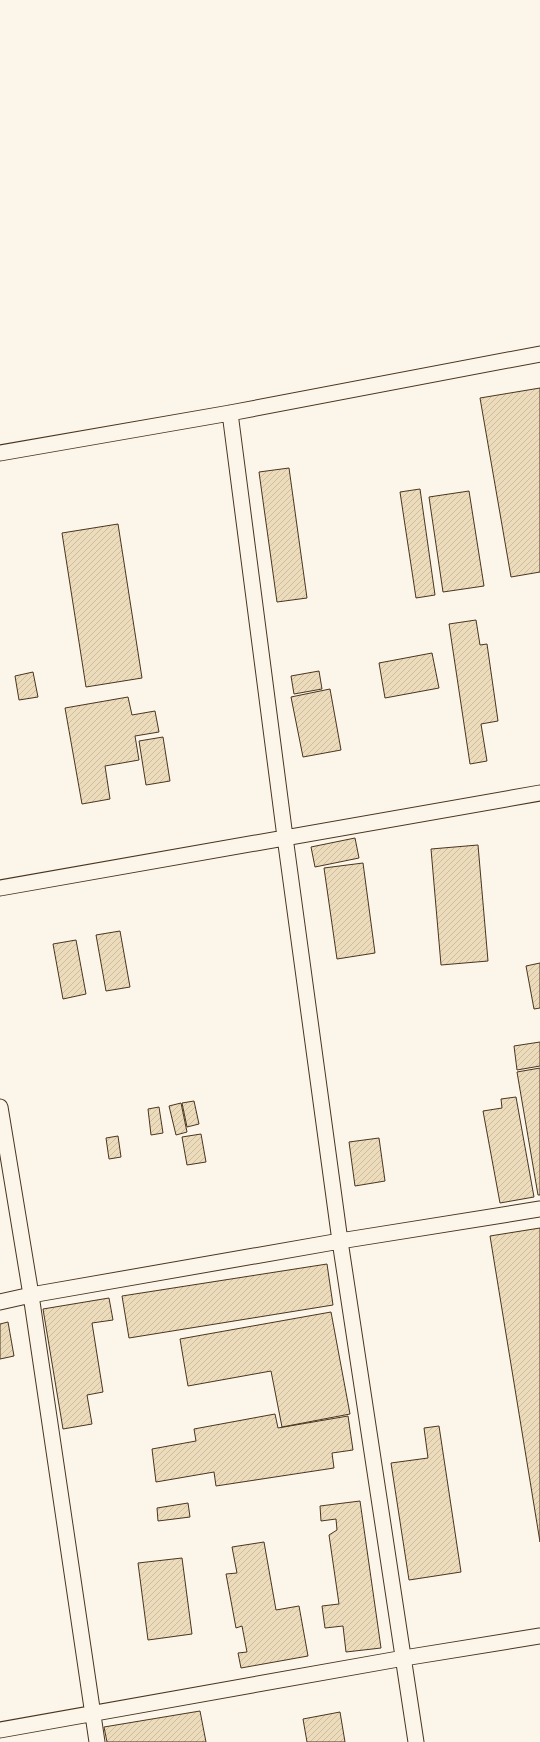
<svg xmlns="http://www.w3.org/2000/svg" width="540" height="1742" font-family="Jost,sans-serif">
  <defs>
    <pattern id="building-hatch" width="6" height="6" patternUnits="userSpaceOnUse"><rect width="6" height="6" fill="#ecdcbc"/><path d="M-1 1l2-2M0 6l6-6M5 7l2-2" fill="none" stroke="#ccbda1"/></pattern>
  </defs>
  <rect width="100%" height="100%" fill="#fbf6e9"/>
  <!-- building -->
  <path fill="url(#building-hatch)" stroke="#4a3520" d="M 540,388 L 540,572 L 511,577 L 480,398 Z
    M 289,468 L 307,598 L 277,602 L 259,472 Z
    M 420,489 L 435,595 L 416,598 L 400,492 Z
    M 469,491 L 484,586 L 443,592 L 429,497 Z
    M 118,524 L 142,678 L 86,687 L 62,533 Z
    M 476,620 L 480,645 L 487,644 L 498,721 L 481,724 L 487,761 L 470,764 L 449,624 Z
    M 432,653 L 439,688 L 385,698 L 379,663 Z
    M 319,671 L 322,689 L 294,694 L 291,676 Z
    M 33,672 L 38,697 L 19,700 L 15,676 Z
    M 330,689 L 341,750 L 303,757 L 291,697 Z
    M 128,697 L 132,715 L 155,711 L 159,732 L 135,736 L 139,760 L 105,766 L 110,799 L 82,804 L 65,708 Z
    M 163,737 L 170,781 L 146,785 L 139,741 Z
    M 355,838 L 359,858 L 315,867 L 311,847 Z
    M 478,845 L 488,961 L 441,965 L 431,849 Z
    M 363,863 L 375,953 L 337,959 L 324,868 Z
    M 120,931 L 130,987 L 106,991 L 96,935 Z
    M 76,940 L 86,994 L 63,999 L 53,944 Z
    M 540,963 L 540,1008 L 534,1009 L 526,966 Z
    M 540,1042 L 540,1066 L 517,1070 L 514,1046 Z
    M 540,1068 L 540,1195 L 538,1195 L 517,1072 Z
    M 516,1097 L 534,1197 L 500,1203 L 483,1111 L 502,1108 L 501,1099 Z
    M 194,1101 L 199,1124 L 187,1127 L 182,1103 Z
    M 181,1103 L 187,1132 L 176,1135 L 169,1106 Z
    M 159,1107 L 163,1133 L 151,1135 L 148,1109 Z
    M 201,1134 L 206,1162 L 187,1165 L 182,1137 Z
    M 118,1136 L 121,1157 L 109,1159 L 106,1138 Z
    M 379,1138 L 385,1181 L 355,1186 L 349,1142 Z
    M 540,1228 L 540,1542 L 490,1236 Z
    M 327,1264 L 333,1305 L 129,1338 L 122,1296 Z
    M 109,1298 L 113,1320 L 92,1323 L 103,1392 L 87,1395 L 92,1424 L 63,1429 L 43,1309 Z
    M 331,1312 L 350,1414 L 282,1427 L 271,1371 L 188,1386 L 180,1339 Z
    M 8,1322 L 14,1356 L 0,1359 L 0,1324 Z
    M 275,1414 L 278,1428 L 348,1416 L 353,1450 L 332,1453 L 334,1468 L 216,1486 L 214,1472 L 156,1482 L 152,1449 L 196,1441 L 194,1429 Z
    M 439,1426 L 461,1572 L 409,1580 L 391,1463 L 428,1458 L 424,1428 Z
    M 360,1501 L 381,1648 L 346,1652 L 343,1626 L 325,1628 L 322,1606 L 339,1604 L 329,1535 L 337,1530 L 336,1519 L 321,1521 L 320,1506 Z
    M 188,1503 L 190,1517 L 158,1521 L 157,1508 Z
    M 264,1542 L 276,1610 L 299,1606 L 308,1656 L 241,1668 L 238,1653 L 247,1652 L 242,1626 L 236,1628 L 226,1574 L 237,1573 L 232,1547 Z
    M 182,1558 L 192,1634 L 148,1640 L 138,1563 Z
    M 200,1711 L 206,1742 L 107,1742 L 104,1727 Z
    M 340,1712 L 345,1742 L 307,1742 L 303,1719 Z"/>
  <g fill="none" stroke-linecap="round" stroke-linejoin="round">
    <!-- minor casing -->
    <g stroke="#4a3520" stroke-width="17">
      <path id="minor" d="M 230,413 L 285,837 L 340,1241 L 416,1742
        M 0,453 L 230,413 L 540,354
        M 0,888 L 540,793
        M 0,1107 L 31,1295 L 340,1241 L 540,1209
        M 0,1302 L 31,1295 L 97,1742
        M 0,1730 L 404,1658 L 540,1636"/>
    </g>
    <!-- minor -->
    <use href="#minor" stroke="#fbf6e9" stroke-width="15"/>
  </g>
</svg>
